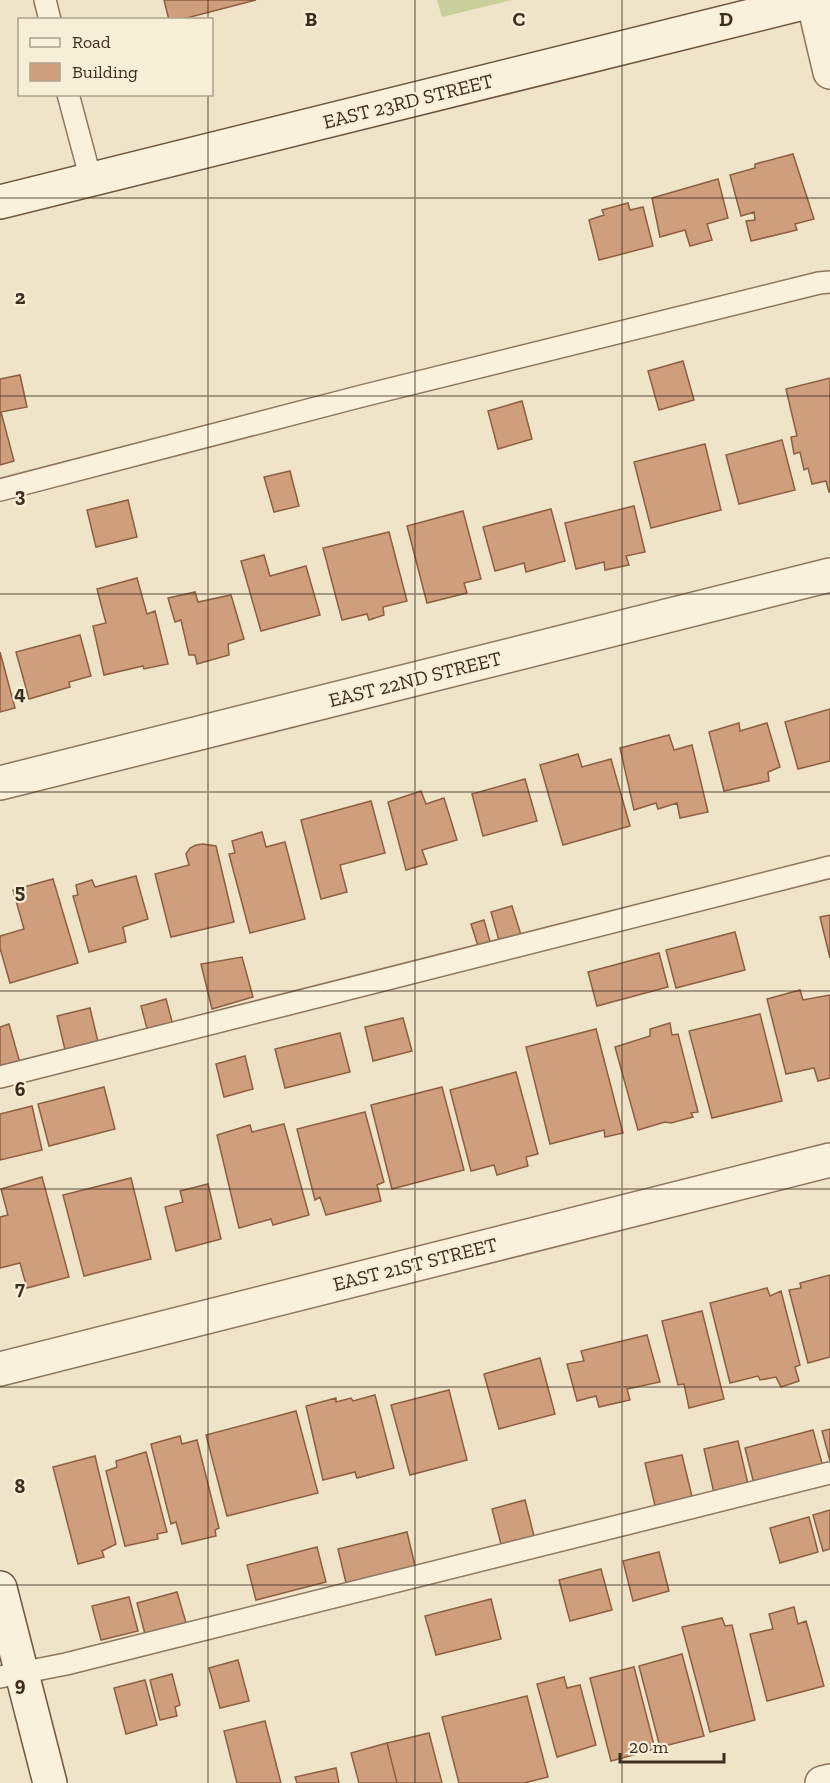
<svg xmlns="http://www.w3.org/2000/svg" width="830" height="1783" font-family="'Zilla Slab',serif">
  <rect width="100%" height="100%" fill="#f0e4c8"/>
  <!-- green -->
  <path fill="#c9cf9b" d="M 437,0 L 512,0 L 442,17 Z"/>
  <!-- building -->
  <path fill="#cf9f7d" stroke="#8d5f41" stroke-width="1.5" d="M 164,0 L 256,0 L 179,20 L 169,20 Z
    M 793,154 L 814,219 L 795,224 L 797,230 L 751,241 L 746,221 L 755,220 L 754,212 L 741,216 L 730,175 L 755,168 L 755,164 Z
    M 718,179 L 728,218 L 707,224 L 712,240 L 690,246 L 685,230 L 660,237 L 652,198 Z
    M 628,203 L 630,210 L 643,207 L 653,246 L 599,260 L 589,220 L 604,215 L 602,210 Z
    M 683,361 L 694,400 L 659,410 L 648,371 Z
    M 20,375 L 27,407 L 1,412 L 14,461 L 0,465 L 0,379 Z
    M 830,378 L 830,492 L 829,492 L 826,481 L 812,484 L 808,468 L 804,470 L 800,452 L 794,454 L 791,437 L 797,436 L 786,389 Z
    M 522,401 L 532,439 L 498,449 L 488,411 Z
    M 782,440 L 795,490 L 739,504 L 726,455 Z
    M 705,444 L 721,510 L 651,528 L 634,462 Z
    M 290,471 L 299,506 L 274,512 L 264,477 Z
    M 128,500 L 137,537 L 96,547 L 87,510 Z
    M 634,506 L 645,552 L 626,556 L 629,565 L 605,570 L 604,562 L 576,569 L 565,523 Z
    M 551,509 L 565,561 L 526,572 L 524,563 L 495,571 L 483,527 Z
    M 463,511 L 481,579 L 464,583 L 467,593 L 427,603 L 407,526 Z
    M 389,532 L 407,601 L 383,607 L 384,615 L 369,620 L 367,614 L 342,620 L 323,548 Z
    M 264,555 L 270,576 L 306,566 L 320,615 L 261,631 L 241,561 Z
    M 137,578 L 147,614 L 155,611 L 168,664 L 144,669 L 143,666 L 104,675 L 93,626 L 106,623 L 97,589 Z
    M 195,592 L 198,602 L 231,595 L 244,639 L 228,644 L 229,655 L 197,664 L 195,655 L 189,655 L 181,620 L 175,622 L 168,598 Z
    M 80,635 L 91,676 L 69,682 L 70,687 L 29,699 L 16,652 Z
    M 0,652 L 15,708 L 0,712 Z
    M 830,709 L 830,761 L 798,769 L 785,722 Z
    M 739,723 L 740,731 L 767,723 L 780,767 L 768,772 L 769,781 L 724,791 L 709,732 Z
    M 669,735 L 674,750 L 692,745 L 708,812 L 680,818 L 677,803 L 658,809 L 656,803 L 634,810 L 620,748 Z
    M 578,754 L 582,767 L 611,759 L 630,826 L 563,845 L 540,765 Z
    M 525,779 L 537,821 L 483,836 L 472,794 Z
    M 421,791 L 426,804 L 444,798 L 457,840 L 422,850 L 427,864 L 406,870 L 388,802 Z
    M 371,801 L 385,853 L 340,865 L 347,892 L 321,899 L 301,820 Z
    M 262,832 L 266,847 L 285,842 L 305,919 L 250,933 L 229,854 L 235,853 L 232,841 Z
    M 203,844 L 216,846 L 234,922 L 171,937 L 155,874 L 189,865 L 186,854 L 190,848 L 196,845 Z
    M 136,876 L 148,919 L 123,927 L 126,942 L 89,952 L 73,896 L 78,895 L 76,885 L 92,880 L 95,887 Z
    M 53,879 L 78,963 L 10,983 L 0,948 L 0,936 L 24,929 L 13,890 Z
    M 512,906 L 522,938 L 500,944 L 491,912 Z
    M 830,915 L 830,958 L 820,917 Z
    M 484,920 L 491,945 L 479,949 L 471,924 Z
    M 735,932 L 745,970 L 676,988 L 666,950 Z
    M 659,953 L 668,987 L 597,1006 L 588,972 Z
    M 242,957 L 253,997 L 212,1009 L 201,964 Z
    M 800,990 L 803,1000 L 830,995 L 830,1078 L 818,1081 L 814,1068 L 786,1074 L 767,999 Z
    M 166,999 L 174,1029 L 149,1036 L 141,1006 Z
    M 90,1008 L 99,1046 L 66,1054 L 57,1016 Z
    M 760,1014 L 782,1101 L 712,1118 L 689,1031 Z
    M 403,1018 L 412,1051 L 373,1061 L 365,1027 Z
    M 670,1023 L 672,1035 L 678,1034 L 698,1112 L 691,1113 L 693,1117 L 671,1123 L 665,1122 L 638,1130 L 615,1047 L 650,1036 L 650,1029 Z
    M 9,1024 L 20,1063 L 0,1069 L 0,1027 Z
    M 596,1029 L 623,1133 L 605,1137 L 604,1130 L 550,1144 L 526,1047 Z
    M 340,1033 L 350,1072 L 285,1088 L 275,1049 Z
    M 245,1056 L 253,1089 L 224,1097 L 216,1064 Z
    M 516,1072 L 538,1154 L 526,1157 L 528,1166 L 497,1175 L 494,1165 L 471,1171 L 450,1090 Z
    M 104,1087 L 115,1129 L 49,1146 L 38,1104 Z
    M 442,1087 L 464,1170 L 392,1189 L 371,1105 Z
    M 32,1106 L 42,1150 L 0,1160 L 0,1114 Z
    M 365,1112 L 384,1182 L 377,1185 L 381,1201 L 326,1215 L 320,1197 L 315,1200 L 297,1129 Z
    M 284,1124 L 309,1215 L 273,1225 L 271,1219 L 239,1228 L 217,1135 L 250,1125 L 252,1132 Z
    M 42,1177 L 69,1277 L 27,1288 L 20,1263 L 0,1268 L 0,1217 L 8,1215 L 1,1189 Z
    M 131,1178 L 151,1259 L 84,1276 L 63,1195 Z
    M 208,1184 L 221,1239 L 176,1251 L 165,1207 L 183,1202 L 180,1191 Z
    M 830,1275 L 830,1357 L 808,1363 L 789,1290 L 801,1288 L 800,1283 Z
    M 767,1288 L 770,1296 L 781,1291 L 800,1365 L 795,1367 L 799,1381 L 781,1387 L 776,1377 L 760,1380 L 758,1376 L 730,1383 L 710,1303 Z
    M 702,1311 L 724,1399 L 689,1408 L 684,1384 L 678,1385 L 662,1321 Z
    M 647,1335 L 660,1382 L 627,1389 L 630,1400 L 599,1407 L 596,1396 L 577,1401 L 567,1364 L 584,1361 L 581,1351 Z
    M 540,1358 L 555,1414 L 499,1429 L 484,1374 Z
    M 449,1390 L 467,1460 L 410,1475 L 391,1405 Z
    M 375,1395 L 394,1468 L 357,1478 L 355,1472 L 323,1480 L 306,1406 L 336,1398 L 336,1402 L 351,1398 L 353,1401 Z
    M 296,1411 L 318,1493 L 227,1516 L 206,1435 Z
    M 830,1429 L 830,1461 L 822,1431 Z
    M 813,1430 L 823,1467 L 754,1484 L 745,1448 Z
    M 180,1436 L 182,1444 L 197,1440 L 219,1528 L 215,1530 L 216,1536 L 182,1544 L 176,1522 L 171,1524 L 151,1444 Z
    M 738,1441 L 748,1484 L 714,1493 L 704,1449 Z
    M 146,1452 L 167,1532 L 157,1534 L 158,1539 L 125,1546 L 106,1471 L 117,1467 L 116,1461 Z
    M 682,1455 L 694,1505 L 657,1514 L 645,1463 Z
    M 95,1456 L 116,1544 L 102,1551 L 104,1557 L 78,1564 L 53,1467 Z
    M 525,1500 L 534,1536 L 501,1544 L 492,1509 Z
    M 830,1510 L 830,1549 L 823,1551 L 813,1515 Z
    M 809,1517 L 818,1552 L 780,1563 L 770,1528 Z
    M 407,1532 L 416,1570 L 347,1587 L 338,1549 Z
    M 317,1547 L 326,1582 L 256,1600 L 247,1565 Z
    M 659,1552 L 669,1591 L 633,1601 L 623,1561 Z
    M 601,1569 L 612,1610 L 570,1621 L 559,1580 Z
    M 177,1592 L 187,1626 L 146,1638 L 137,1603 Z
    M 129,1597 L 138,1631 L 101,1640 L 92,1606 Z
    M 491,1599 L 501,1639 L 436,1655 L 425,1616 Z
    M 794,1607 L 798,1624 L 806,1621 L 824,1686 L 767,1701 L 750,1634 L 773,1629 L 769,1614 Z
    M 722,1618 L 725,1626 L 732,1625 L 755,1720 L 710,1732 L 682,1627 Z
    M 682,1654 L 704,1736 L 660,1747 L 639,1666 Z
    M 238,1660 L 249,1701 L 220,1708 L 209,1668 Z
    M 634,1667 L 655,1749 L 611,1761 L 590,1678 Z
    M 172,1674 L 180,1705 L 175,1707 L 177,1716 L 160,1720 L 150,1680 Z
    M 564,1677 L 567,1688 L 580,1685 L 596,1745 L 557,1757 L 537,1684 Z
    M 145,1680 L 157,1725 L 126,1734 L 114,1688 Z
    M 527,1696 L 548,1777 L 524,1783 L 459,1783 L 442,1717 Z
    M 265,1721 L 281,1783 L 237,1783 L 224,1731 Z
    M 429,1733 L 442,1783 L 397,1783 L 387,1743 Z
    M 387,1743 L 397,1783 L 359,1783 L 351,1753 Z
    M 336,1768 L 339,1783 L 297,1783 L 295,1777 Z"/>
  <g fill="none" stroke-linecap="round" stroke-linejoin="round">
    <!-- lane casing -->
    <g stroke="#8d765c" stroke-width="24">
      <path id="lane" d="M 45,0 L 50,20
        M 68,94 L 91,180
        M 0,490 L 362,396 L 819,283 L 830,282
        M 0,1077 L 830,867
        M 0,1677 L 66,1664 L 830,1473"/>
    </g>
    <!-- street casing -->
    <g stroke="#8d765c" stroke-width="36">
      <path id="street" d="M 813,0 L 830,72
        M 0,783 L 830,575
        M 0,1369 L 830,1160
        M 822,1783 L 830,1781"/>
    </g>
    <!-- secondary casing -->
    <g stroke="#6f573f" stroke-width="36">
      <path id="secondary" d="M 0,202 L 815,0
        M 0,1588 L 50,1783"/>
    </g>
    <!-- lane -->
    <use href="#lane" stroke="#faf1dc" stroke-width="21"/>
    <!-- street -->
    <use href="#street" stroke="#faf1dc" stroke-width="33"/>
    <!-- secondary -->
    <use href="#secondary" stroke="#faf1dc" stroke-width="33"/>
  </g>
  <!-- grid -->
  <path fill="none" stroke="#3d2e20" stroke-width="1.5" stroke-opacity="0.55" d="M 208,0 L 208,20M 415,0 L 415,1783M 622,0 L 622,1783M 208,94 L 208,1783M 0,198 L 830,198M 0,396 L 830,396M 0,594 L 830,594M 0,792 L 830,792M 0,991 L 830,991M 0,1189 L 830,1189M 0,1387 L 830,1387M 0,1585 L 830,1585"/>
  <g text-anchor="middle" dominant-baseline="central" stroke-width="4.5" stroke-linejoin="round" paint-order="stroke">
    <!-- street labels -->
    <g font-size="20" fill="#3d2e20" stroke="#f7eed8">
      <text transform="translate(408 101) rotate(-14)">EAST 23RD STREET</text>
      <text transform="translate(415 679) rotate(-14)">EAST 22ND STREET</text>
      <text transform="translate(415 1264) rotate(-14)">EAST 21ST STREET</text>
    </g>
  </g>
  <g font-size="20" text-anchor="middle" font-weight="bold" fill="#3d2e20" stroke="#f7eed8" stroke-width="4.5" stroke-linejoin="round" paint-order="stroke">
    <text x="311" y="26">B</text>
    <text x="519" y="26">C</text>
    <text x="726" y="26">D</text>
    <text x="20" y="304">2</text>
    <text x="20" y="502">3</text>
    <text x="20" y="700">4</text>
    <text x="20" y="898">5</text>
    <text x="20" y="1096">6</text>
    <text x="20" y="1295">7</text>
    <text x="20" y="1493">8</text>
    <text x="20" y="1691">9</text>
  </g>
  <!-- legend -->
  <rect x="18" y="18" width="195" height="78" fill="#f7eed8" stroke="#ada18e" stroke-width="1.5"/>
  <rect x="30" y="38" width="30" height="9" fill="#faf1dc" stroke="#ada18e" stroke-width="1.5"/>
  <text x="72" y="48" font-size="18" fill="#3d2e20">Road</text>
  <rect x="30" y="63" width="30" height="18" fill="#cf9f7d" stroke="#ada18e" stroke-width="1.5"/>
  <text x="72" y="78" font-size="18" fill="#3d2e20">Building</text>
  <!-- scale -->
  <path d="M620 1753v9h104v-9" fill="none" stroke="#3d2e20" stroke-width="3"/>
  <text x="629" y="1753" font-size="18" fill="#3d2e20" stroke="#f7eed8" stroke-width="4.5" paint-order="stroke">20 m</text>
</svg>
